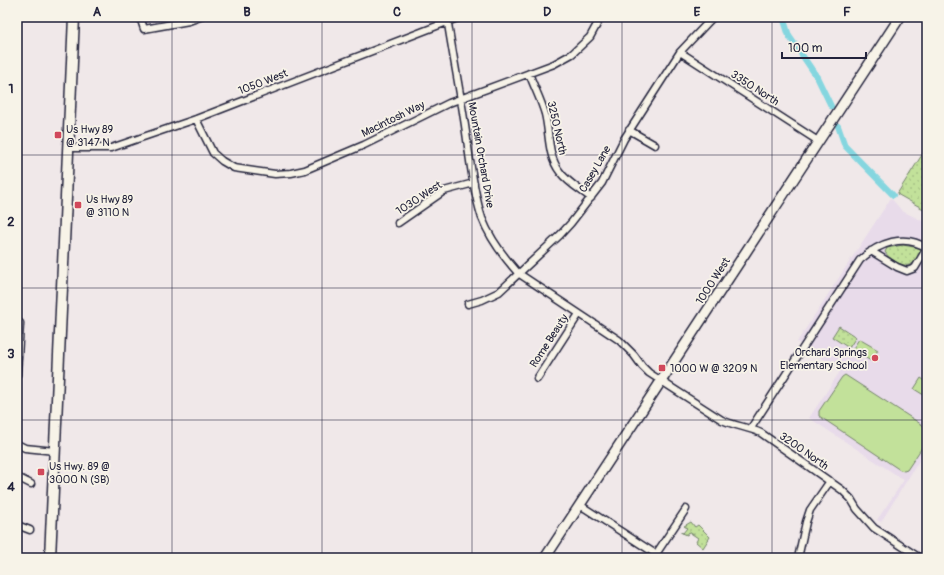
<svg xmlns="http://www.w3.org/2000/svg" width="944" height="575" font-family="Pangolin,sans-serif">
  <defs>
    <pattern id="grass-dots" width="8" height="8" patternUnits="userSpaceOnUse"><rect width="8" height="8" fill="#c2e19a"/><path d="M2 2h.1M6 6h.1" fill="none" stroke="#a6c186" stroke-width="1.8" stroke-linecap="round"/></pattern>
  </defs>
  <rect width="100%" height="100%" fill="#f0e8e9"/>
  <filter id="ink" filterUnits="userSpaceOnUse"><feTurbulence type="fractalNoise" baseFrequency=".025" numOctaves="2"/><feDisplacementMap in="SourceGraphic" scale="8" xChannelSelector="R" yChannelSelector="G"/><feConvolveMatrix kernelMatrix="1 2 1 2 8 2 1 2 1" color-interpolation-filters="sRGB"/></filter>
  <g filter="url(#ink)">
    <!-- built -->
    <path fill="#e8dbea" d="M 891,198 L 902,211 L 927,223 L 927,448 L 881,522 L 877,520 L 904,480 L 809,418 L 841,370 L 797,342 Z"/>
    <!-- grass -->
    <path fill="url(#grass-dots)" stroke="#72826a" d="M 927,147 L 927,211 L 897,194 Z
      M 903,245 L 919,248 L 921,250 L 916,261 L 910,265 C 902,267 889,259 885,252 L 887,248 Z
      M 839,326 L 856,337 L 849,348 L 832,337 Z
      M 691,522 L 695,527 L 698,525 L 710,537 L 703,548 L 696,542 L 698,538 L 689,532 L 687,535 L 680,532 L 683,533 L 687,528 L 684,526 Z"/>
    <!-- pitch -->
    <path fill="#c2e19a" stroke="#72826a" d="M 859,339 L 878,350 L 871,361 L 852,350 Z
      M 845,375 L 927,428 L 927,440 L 907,470 L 904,471 L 900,470 L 819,416 L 819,411 L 842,377 Z
      M 921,378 L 927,382 L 927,397 L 914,389 Z"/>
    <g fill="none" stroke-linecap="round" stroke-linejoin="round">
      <!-- canal -->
      <path stroke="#85d6df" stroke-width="6" d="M 783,17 L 789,36 L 817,77 L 831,106
        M 838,126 L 845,146 L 893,195"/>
      <!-- street casing -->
      <g stroke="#22223b" stroke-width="9">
        <path id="street" d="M 140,17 L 144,29 L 189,21 L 200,17
          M 447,17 C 452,51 459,85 464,119 C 469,150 472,188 482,218 C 490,239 503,256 518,273 L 619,340 L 634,355 L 642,366 L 649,373 L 722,420 C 735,426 748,427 761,433 L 842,490 L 851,499 L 857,509 L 874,528 L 920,558
          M 680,52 L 818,141
          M 529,73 C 534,87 541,100 545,114 C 550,134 547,155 560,172 C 568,183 581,190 591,198
          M 196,119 L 213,153 L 222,161 L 234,168 L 275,174 L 291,173 L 305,170 L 364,145 L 449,103 L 554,64 L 572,54 L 590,37 L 601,17
          M 629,130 L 655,145
          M 69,148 L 111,148 L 196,119 L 460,17
          M 398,223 L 444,191 L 474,183
          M 871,251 L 897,267 L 907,271 L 915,268 L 927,248
          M 468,304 L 482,300 L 499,292 L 560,235 L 571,223 L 602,183 L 624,139 L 680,52 L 713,17
          M 17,375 L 20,323
          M 537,379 L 579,314
          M 751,428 L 860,260 C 879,243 904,233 927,248
          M 17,444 L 25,448 L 55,451
          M 17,477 L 31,484
          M 580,505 L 662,558
          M 17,525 L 30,530
          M 656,554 L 686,509
          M 798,558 L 806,522 L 810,510 L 830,481"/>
      </g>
      <!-- secondary casing -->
      <g stroke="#22223b" stroke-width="12">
        <path id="secondary" d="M 545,558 L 900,17"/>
      </g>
      <!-- primary casing -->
      <g stroke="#22223b" stroke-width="13">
        <path id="primary" d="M 50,558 L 74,17"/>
      </g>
      <!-- street -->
      <use href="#street" stroke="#f7f3e8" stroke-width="6"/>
      <!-- secondary -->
      <use href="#secondary" stroke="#f7f3e8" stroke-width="9"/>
      <!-- primary -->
      <use href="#primary" stroke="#f7f3e8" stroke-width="10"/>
    </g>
  </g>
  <!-- grid -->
  <path fill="none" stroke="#22223b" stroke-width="1" stroke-opacity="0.55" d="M 172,17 L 172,558M 322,17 L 322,558M 472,17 L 472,558M 622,17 L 622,558M 772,17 L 772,558M 17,155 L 927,155M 17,288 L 927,288M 17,420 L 927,420"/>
  <!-- markers -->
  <g fill="#d1495b" stroke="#f7f3e8" stroke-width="1.5">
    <rect x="54" y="131" width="8" height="8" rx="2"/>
    <rect x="74" y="201" width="8" height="8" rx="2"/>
    <circle cx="875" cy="358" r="4"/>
    <rect x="658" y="364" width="8" height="8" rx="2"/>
    <rect x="37" y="468" width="8" height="8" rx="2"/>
  </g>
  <g text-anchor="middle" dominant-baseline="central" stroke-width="3.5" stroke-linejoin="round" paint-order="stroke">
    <!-- street labels -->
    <g font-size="11" fill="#22223b" stroke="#f7f3e8">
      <text transform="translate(263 82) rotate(-21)">1050 West</text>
      <text transform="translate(755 88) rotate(33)">3350 North</text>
      <text transform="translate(393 119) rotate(-26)">Macintosh Way</text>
      <text transform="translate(557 128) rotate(77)">3250 North</text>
      <text transform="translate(481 155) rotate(80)">Mountain Orchard Drive</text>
      <text transform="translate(595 169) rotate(-60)">Casey Lane</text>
      <text transform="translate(419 198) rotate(-33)">1030 West</text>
      <text transform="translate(713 281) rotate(-57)">1000 West</text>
      <text transform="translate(549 341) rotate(-57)">Rome Beauty</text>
      <text transform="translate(804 451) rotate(35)">3200 North</text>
    </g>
    <!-- poi labels -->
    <g font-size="11" fill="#22223b" stroke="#f7f3e8" text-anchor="start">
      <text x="66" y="129">Us Hwy 89<tspan x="66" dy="13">@ 3147 N</tspan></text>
      <text x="86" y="199">Us Hwy 89<tspan x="86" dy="13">@ 3110 N</tspan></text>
      <text x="867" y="352" text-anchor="end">Orchard Springs<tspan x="867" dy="13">Elementary School</tspan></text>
      <text x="670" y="368">1000 W @ 3209 N</text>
      <text x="49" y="466">Us Hwy. 89 @<tspan x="49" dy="13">3000 N (SB)</tspan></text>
    </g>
  </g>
  <!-- margin -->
  <rect width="944" height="575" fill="none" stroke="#f7f3e8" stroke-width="44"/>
  <!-- scale -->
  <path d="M782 52v6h84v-6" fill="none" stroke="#22223b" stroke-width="2"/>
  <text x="788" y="52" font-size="12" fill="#22223b" stroke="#f7f3e8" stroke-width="3" paint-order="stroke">100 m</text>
  <rect x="22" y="22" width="900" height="531" fill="none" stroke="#22223b" stroke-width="1.5"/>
  <g font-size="13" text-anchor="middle" font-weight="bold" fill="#22223b">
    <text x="97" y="16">A</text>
    <text x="247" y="16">B</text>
    <text x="397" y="16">C</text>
    <text x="547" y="16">D</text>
    <text x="697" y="16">E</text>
    <text x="847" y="16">F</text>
    <text x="11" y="93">1</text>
    <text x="11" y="226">2</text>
    <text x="11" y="358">3</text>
    <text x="11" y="491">4</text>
  </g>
</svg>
